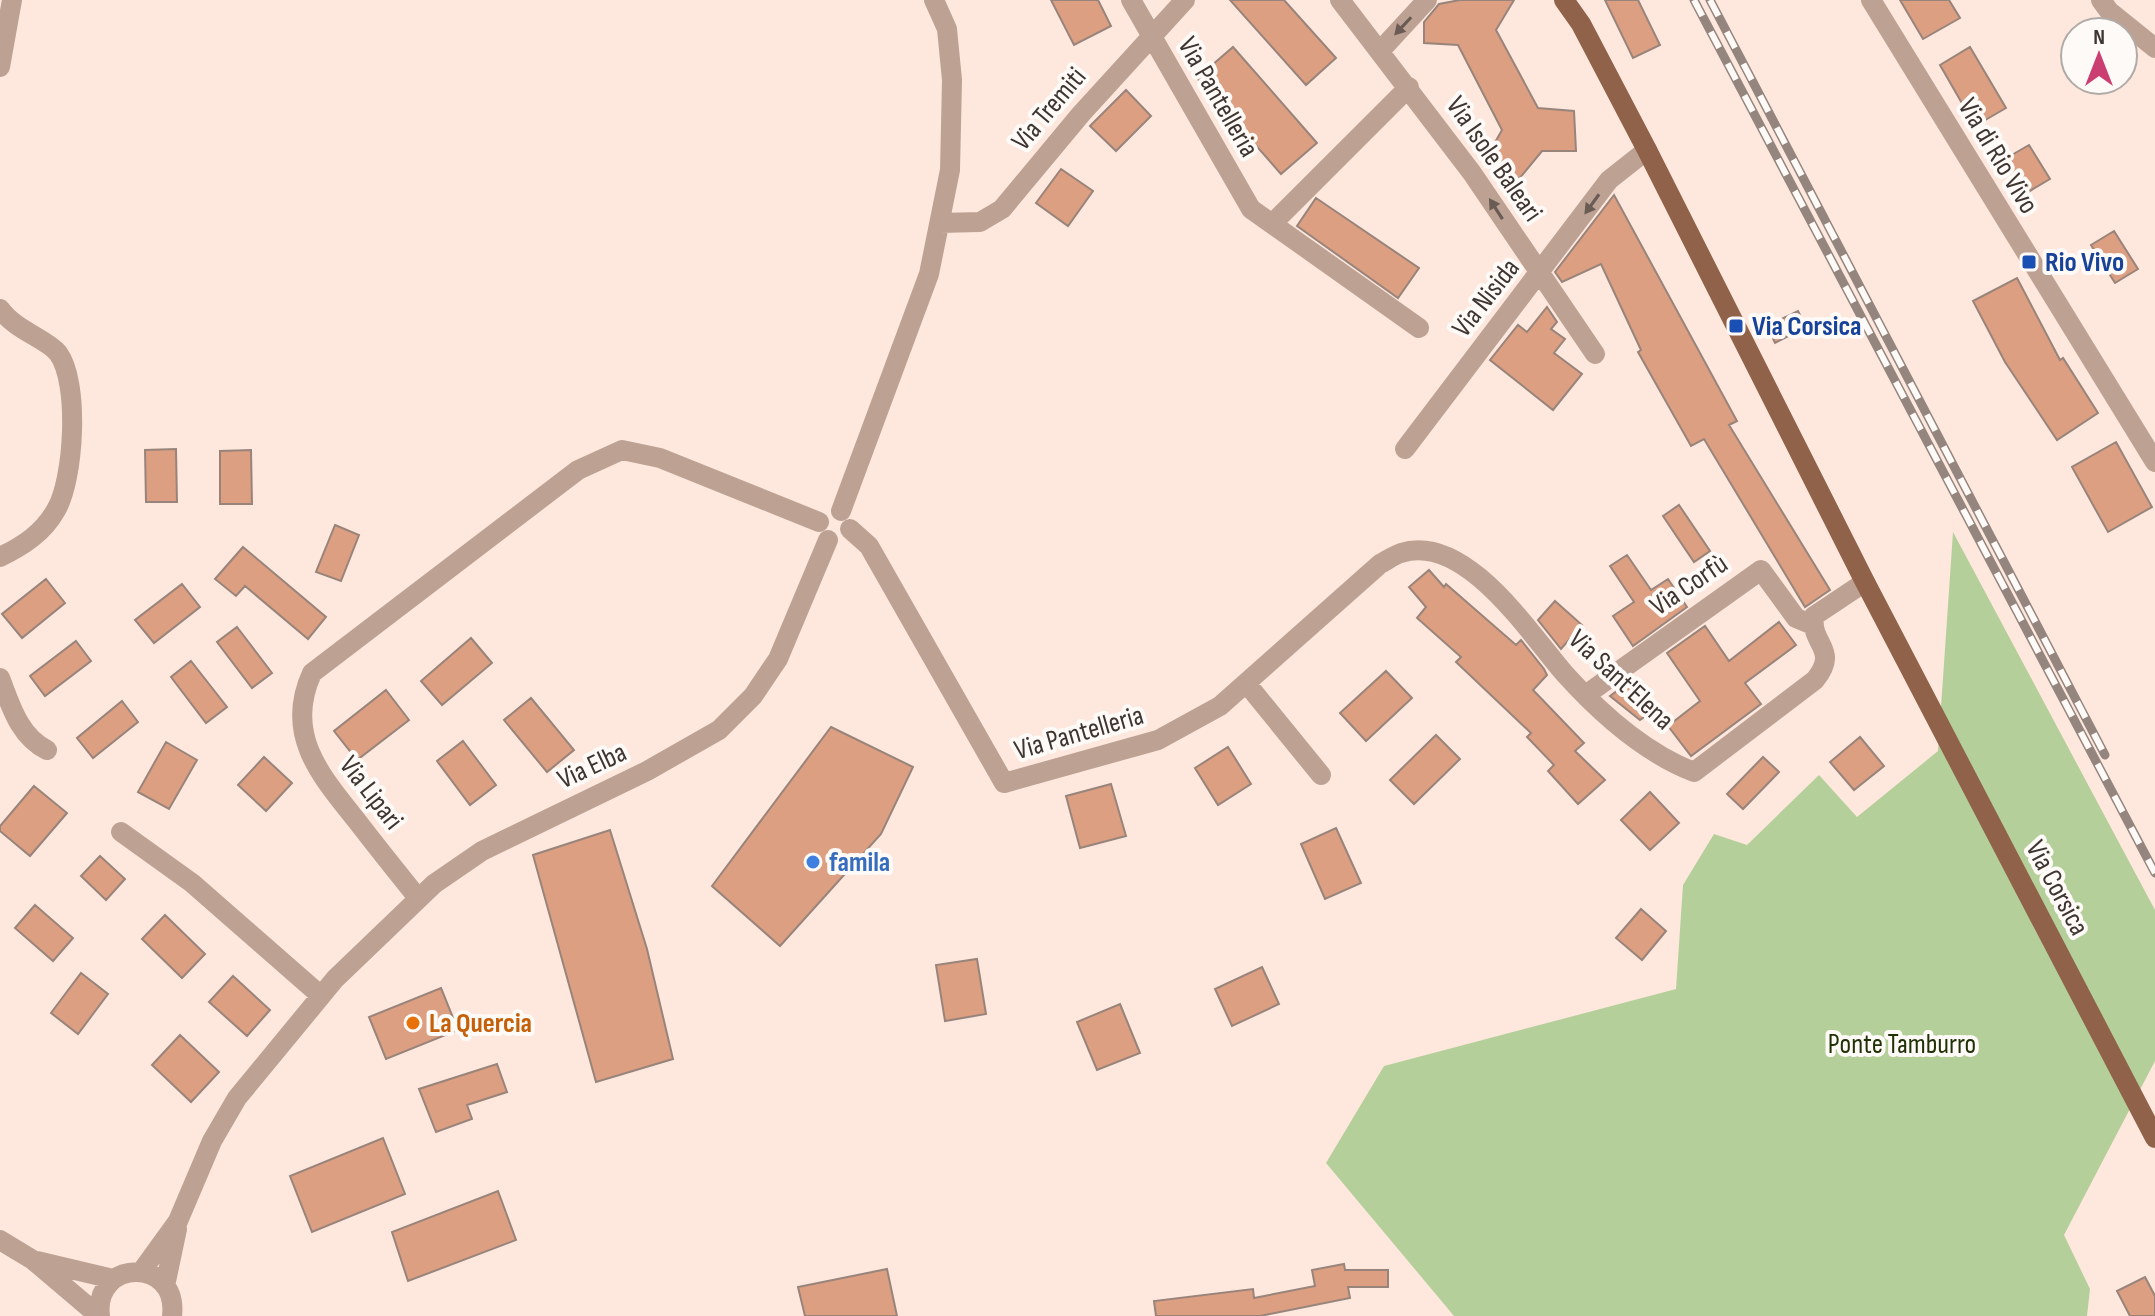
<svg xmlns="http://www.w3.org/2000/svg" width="2155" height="1316" font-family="'Sofia Sans Condensed',sans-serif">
  <rect width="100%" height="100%" fill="#fee8de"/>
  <!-- green -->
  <path fill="#b5cf9a" d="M 1953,532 L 2155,910 L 2155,1061 L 2064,1235 L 2090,1289 L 2087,1316 L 1454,1316 L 1326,1163 L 1384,1066 L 1676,989 L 1683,885 L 1714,834 L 1747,845 L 1819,775 L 1857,817 L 1938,751 Z"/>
  <!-- building -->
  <path fill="#dc9f81" stroke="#98847b" stroke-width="2" d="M 1051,0 L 1098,0 L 1111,26 L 1074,45 Z
    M 1230,0 L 1284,0 L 1336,58 L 1306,85 Z
    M 1460,0 L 1514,0 L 1496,30 L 1538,108 L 1574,111 L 1576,151 L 1542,151 L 1519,179 L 1500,168 L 1502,162 L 1489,153 L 1502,130 L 1458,45 L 1424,43 L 1424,22 L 1439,4 Z
    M 1605,0 L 1638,0 L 1660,45 L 1633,58 Z
    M 1900,0 L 1949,0 L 1960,18 L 1923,39 Z
    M 1233,47 L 1317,143 L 1281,174 L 1197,78 Z
    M 1970,47 L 2006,108 L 1975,126 L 1940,65 Z
    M 1126,90 L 1151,116 L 1116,151 L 1090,126 Z
    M 2029,145 L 2050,179 L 2023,195 L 2003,160 Z
    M 1061,169 L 1093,191 L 1068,226 L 1036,203 Z
    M 1614,195 L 1737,421 L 1729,425 L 1830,590 L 1805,607 L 1704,439 L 1691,446 L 1638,352 L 1641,350 L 1601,264 L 1562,282 L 1555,272 Z
    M 1316,198 L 1419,268 L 1398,298 L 1297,226 Z
    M 2114,231 L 2138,269 L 2115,283 L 2091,245 Z
    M 2017,278 L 2060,360 L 2063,358 L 2098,413 L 2057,440 L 2005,362 L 1973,301 Z
    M 1547,307 L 1557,322 L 1551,329 L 1565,339 L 1554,353 L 1582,374 L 1553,410 L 1490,360 L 1518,325 L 1527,332 Z
    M 1798,311 L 1806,327 L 1775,343 L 1767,326 Z
    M 2116,442 L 2152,507 L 2108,532 L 2072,467 Z
    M 176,449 L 177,502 L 146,502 L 145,450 Z
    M 251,450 L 252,504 L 220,504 L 220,451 Z
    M 1679,505 L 1710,551 L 1694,562 L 1663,516 Z
    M 335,525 L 359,535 L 341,581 L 316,572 Z
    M 243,547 L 326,617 L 308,639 L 245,586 L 236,596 L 215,579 Z
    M 1627,555 L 1651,590 L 1668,579 L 1687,607 L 1633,646 L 1613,616 L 1634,602 L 1610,566 Z
    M 1429,570 L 1444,587 L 1446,584 L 1516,645 L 1521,640 L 1544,669 L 1547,675 L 1533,690 L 1584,743 L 1575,751 L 1605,780 L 1578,804 L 1548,771 L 1554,765 L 1527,737 L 1531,733 L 1456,662 L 1461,657 L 1417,618 L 1426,607 L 1409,587 Z
    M 46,579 L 65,603 L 22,638 L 2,614 Z
    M 182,584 L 200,607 L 154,643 L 135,620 Z
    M 1555,601 L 1582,625 L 1561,649 L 1538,620 Z
    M 1779,622 L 1796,645 L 1745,683 L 1761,704 L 1691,756 L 1668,726 L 1700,701 L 1667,653 L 1705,626 L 1729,661 Z
    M 237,627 L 272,673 L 252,688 L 217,642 Z
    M 471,638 L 492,663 L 442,705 L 421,681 Z
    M 76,641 L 91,661 L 45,696 L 30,676 Z
    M 191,661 L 227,707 L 206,723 L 171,677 Z
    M 1386,671 L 1412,698 L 1366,741 L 1340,713 Z
    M 1633,679 L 1654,710 L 1640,720 L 1610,696 Z
    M 386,690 L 409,720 L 357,760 L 334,731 Z
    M 531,698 L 574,750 L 547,772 L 504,720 Z
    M 122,701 L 138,722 L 93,758 L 77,738 Z
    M 831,727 L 913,767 L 881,834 L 780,946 L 712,886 Z
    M 1436,735 L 1460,759 L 1414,804 L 1390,780 Z
    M 1860,737 L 1884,766 L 1854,790 L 1830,762 Z
    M 463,741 L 496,785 L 470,805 L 437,761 Z
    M 166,742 L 197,760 L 169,809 L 138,792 Z
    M 1228,747 L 1251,784 L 1218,805 L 1195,768 Z
    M 264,757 L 292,783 L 266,811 L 238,785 Z
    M 1763,757 L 1779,772 L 1743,809 L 1727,794 Z
    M 1111,784 L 1126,836 L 1080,848 L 1066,796 Z
    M 34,786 L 67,813 L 30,856 L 0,831 L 0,826 Z
    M 1650,792 L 1679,823 L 1650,850 L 1621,820 Z
    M 1336,828 L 1361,883 L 1325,899 L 1301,844 Z
    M 610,830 L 647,949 L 673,1059 L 596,1082 L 533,855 Z
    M 100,856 L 125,879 L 106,900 L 81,876 Z
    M 35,905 L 73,938 L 53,961 L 15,928 Z
    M 1641,909 L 1666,931 L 1642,960 L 1616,938 Z
    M 165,915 L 205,954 L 182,978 L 142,939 Z
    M 977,959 L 986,1014 L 945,1021 L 936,965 Z
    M 1262,967 L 1279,1004 L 1232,1026 L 1215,989 Z
    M 81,973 L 108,994 L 78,1034 L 51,1013 Z
    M 233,976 L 270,1010 L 247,1036 L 209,1002 Z
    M 441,988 L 458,1030 L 386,1059 L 369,1017 Z
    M 1120,1004 L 1140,1053 L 1097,1070 L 1077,1022 Z
    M 180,1035 L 219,1072 L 191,1102 L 152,1065 Z
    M 497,1064 L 507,1092 L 467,1105 L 472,1119 L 436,1132 L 419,1089 Z
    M 383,1138 L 405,1194 L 312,1232 L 290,1176 Z
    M 498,1191 L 516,1240 L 408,1281 L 392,1232 Z
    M 1344,1264 L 1345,1270 L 1388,1270 L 1388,1287 L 1348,1287 L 1350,1298 L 1260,1316 L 1156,1316 L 1154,1301 L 1253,1289 L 1254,1298 L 1315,1286 L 1312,1270 Z
    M 887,1269 L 897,1316 L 805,1316 L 798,1287 Z
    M 2145,1277 L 2155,1296 L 2155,1316 L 2130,1316 L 2117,1291 Z"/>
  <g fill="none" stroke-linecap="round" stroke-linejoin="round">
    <!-- minor -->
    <path stroke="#bda294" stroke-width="20" d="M 1131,0 L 1251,209 L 1419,328
      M 1340,0 L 1472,173 L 1595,354
      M 1871,0 L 2155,462
      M 2101,0 L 2109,11 L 2155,48
      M 1380,51 L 1427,0
      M 0,67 L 12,0
      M 940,223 L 980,222 L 1002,209 L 1081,114 L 1185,0
      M 1272,224 L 1409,87
      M 0,309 C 16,331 47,339 58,353 C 80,382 74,480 56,510 C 43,533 23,546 0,557
      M 1405,449 L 1609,180 L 1647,150
      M 841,511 L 929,274 L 950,170 L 952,80 L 947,29 L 934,0
      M 850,529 L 869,546 L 1004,783 L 1158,740 L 1220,706 L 1380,564 C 1386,561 1394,555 1401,553 C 1465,532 1530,634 1564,673 C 1599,712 1645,753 1694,772 L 1815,680 C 1840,649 1810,645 1814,616 L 1865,582
      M 0,678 C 11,706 19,736 47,750
      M 1247,684 L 1321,775
      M 1587,694 L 1761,570 L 1796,618 L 1813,625
      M 121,832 L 192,883 L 320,995
      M 418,898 C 397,872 377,847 357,821 C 320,775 284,734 312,673 L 578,470 L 622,450 L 660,458 L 819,522
      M 0,1240 L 33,1260 L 99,1316
      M 37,1261 L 113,1279
      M 141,1272 L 178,1221 L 212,1141 L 237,1098 L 335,979 L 434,884 L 482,851 L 647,771 L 719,730 L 753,696 L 778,659 L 828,540
      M 165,1286 L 177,1229
      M 100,1316 C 93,1258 179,1257 172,1316"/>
    <!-- major -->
    <path stroke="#91624a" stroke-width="20" d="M 1564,0 L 1581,24 L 1647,150 L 1865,582 L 2155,1138"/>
    <!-- rail casing -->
    <g stroke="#94867f" stroke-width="9">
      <path id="rail" d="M 1694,0 L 2155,873
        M 1710,0 L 2105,755"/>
    </g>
    <!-- rail -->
    <use href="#rail" stroke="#fefaf7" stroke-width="6" stroke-dasharray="18" stroke-linecap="butt"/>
  </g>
  <!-- one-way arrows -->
  <defs><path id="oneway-solid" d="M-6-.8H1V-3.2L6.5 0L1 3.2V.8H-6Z" transform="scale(2)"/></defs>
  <g fill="#6a5b54">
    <use href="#oneway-solid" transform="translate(1403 26) rotate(133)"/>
    <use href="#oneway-solid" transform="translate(1592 204) rotate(126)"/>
    <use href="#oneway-solid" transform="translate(1496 209) rotate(-123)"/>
  </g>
  <!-- markers -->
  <g fill="#1a4fb4" stroke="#fefaf7" stroke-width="3">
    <rect x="2021" y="254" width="16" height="16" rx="4"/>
    <rect x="1728" y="318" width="16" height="16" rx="4"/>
  </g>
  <circle fill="#3f7fe0" stroke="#fefaf7" stroke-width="3" cx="813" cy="862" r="8"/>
  <circle fill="#e8710a" stroke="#fefaf7" stroke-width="3" cx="413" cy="1023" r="8"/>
  <g text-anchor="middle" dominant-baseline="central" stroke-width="8" stroke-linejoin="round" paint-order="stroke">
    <!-- street labels -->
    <g font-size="28" fill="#3e3531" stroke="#fefaf7">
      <text transform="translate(1218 97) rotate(60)">Via Pantelleria</text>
      <text transform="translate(1049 109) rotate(-50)">Via Tremiti</text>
      <text transform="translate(1998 156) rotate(59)">Via di Rio Vivo</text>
      <text transform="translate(1494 159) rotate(55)">Via Isole Baleari</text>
      <text transform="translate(1486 298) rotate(-52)">Via Nisida</text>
      <text transform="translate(1689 585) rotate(-34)">Via Corfù</text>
      <text transform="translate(1621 680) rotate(43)">Via Sant'Elena</text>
      <text transform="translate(1079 733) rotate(-16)">Via Pantelleria</text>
      <text transform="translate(592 766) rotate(-25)">Via Elba</text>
      <text transform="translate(371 793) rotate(52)">Via Lipari</text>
      <text transform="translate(2057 888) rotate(62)">Via Corsica</text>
    </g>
    <!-- transit labels -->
    <g font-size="28" font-weight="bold" fill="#164399" stroke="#fefaf7" text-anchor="start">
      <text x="2045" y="262">Rio Vivo</text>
      <text x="1752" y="326">Via Corsica</text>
    </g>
    <!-- shop labels -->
    <g font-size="28" font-weight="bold" fill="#366cbe" stroke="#fefaf7" text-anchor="start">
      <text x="829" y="862">famila</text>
    </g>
    <!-- food labels -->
    <g font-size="28" font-weight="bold" fill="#c56008" stroke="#fefaf7" text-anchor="start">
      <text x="429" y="1023">La Quercia</text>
    </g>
    <!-- park labels -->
    <g font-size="28" fill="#203107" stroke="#fefaf7">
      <text x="1902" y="1044">Ponte Tamburro</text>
    </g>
  </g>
  <!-- north arrow -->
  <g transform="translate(2099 56)"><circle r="38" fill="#fefaf7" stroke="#b1aba8" stroke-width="2"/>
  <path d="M0-6L14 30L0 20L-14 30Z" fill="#ca3e71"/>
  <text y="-12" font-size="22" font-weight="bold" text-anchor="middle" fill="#3e3531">N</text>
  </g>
</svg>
